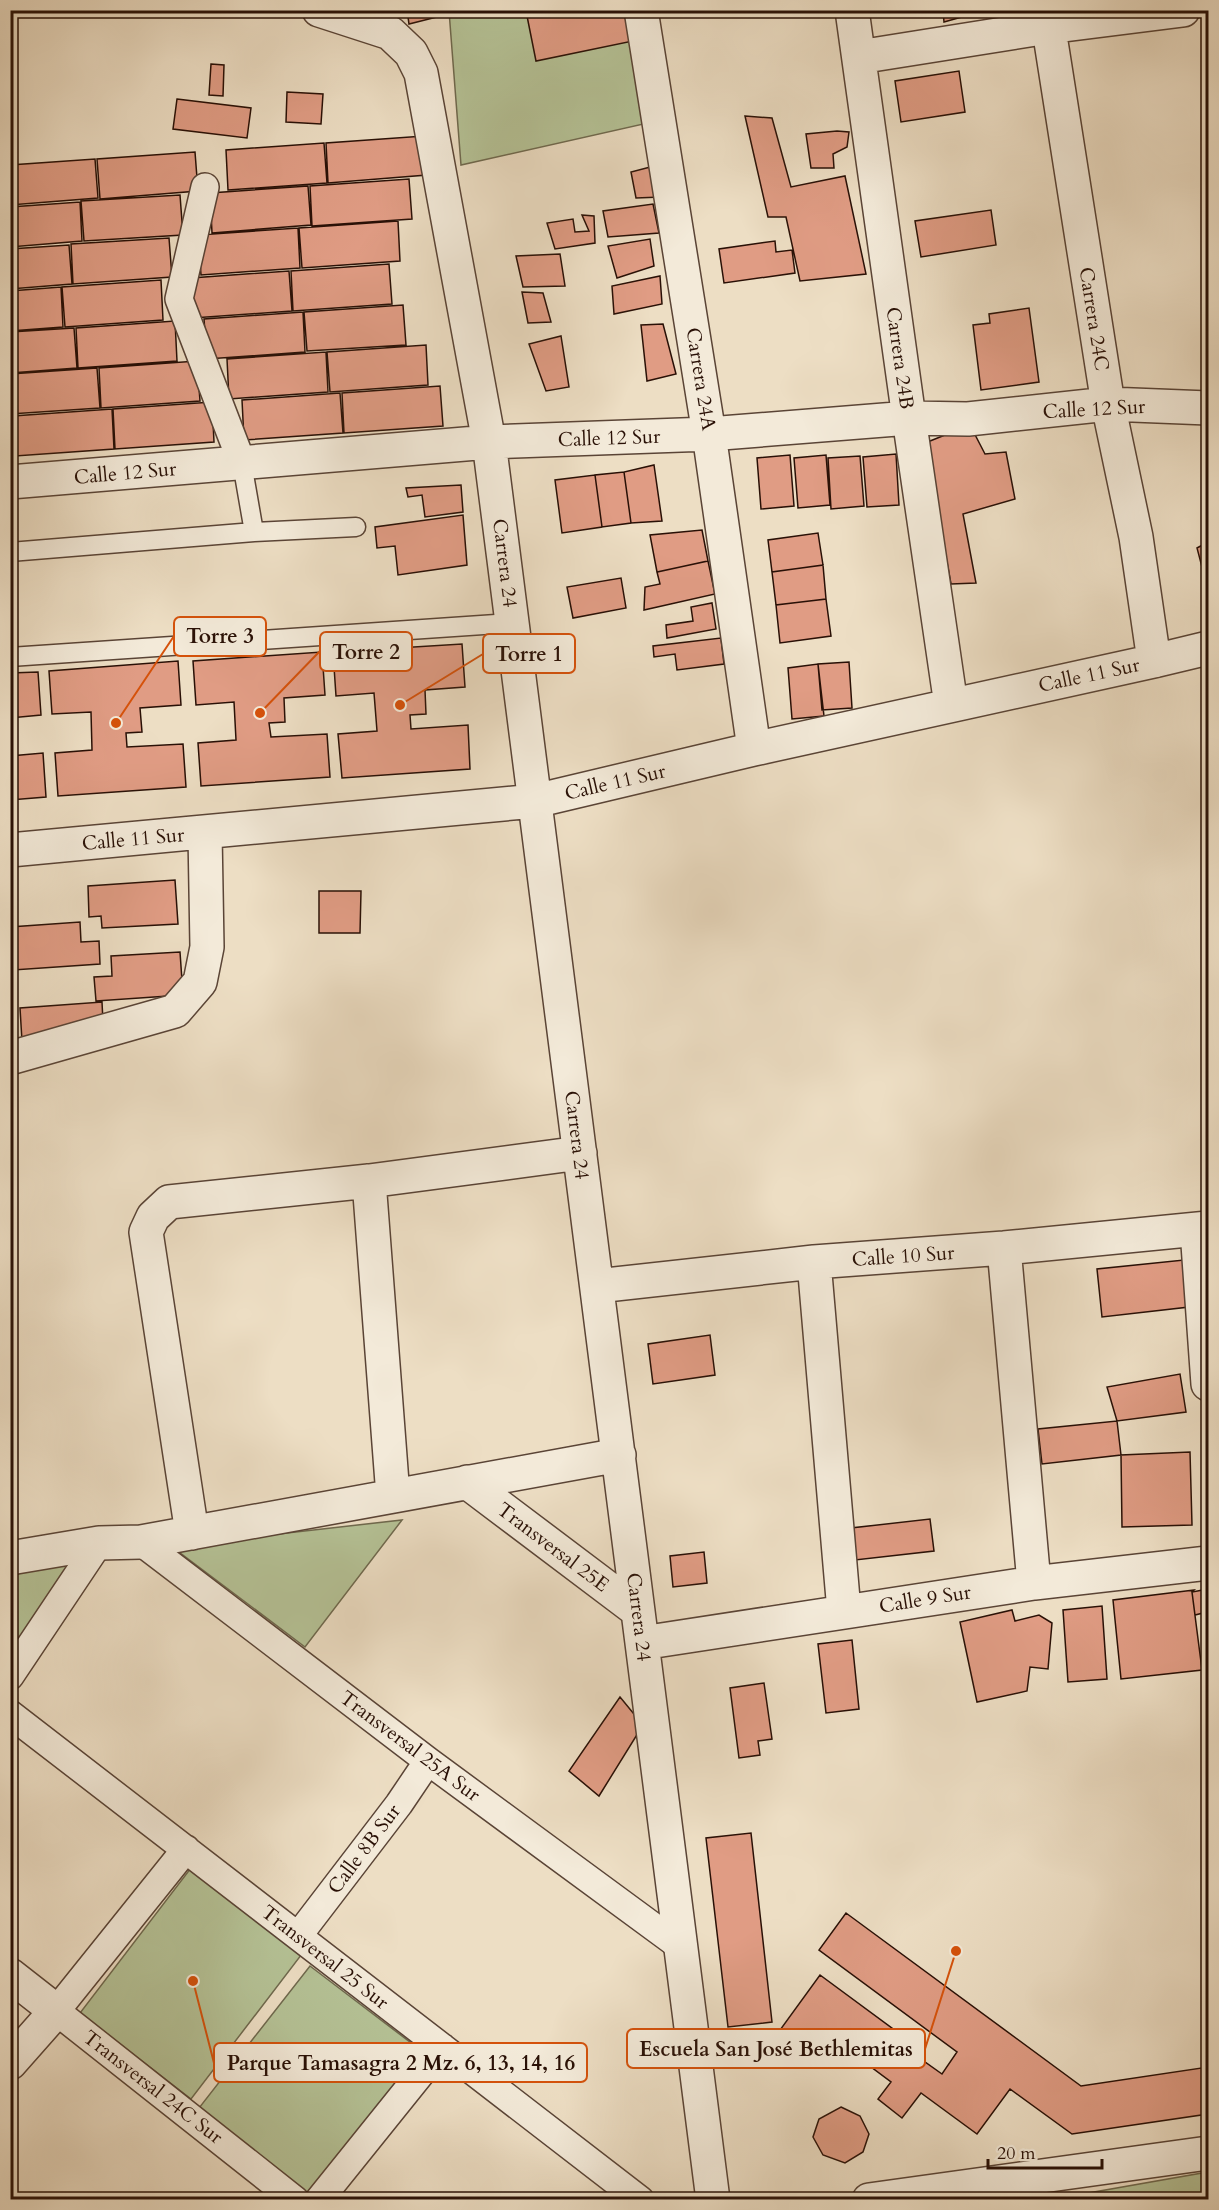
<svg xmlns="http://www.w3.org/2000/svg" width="1219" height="2210" font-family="Cardo,serif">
  <rect width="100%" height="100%" fill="#eddec4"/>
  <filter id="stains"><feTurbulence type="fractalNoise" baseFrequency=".00333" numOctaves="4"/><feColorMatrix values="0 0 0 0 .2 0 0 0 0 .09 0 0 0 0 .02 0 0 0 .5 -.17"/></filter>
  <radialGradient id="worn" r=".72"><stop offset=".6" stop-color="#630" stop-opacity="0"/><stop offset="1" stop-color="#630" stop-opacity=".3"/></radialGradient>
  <!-- green -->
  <path fill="#b5c296" stroke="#6f694e" stroke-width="1.5" d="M 449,11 L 631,11 L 648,123 L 461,165 Z
    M 402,1520 L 305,1647 L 171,1546 Z
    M 85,1553 L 11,1659 L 11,1565 Z
    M 194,1864 L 305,1950 L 191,2099 L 80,2013 Z
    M 310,1966 L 423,2052 L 309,2195 L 199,2108 Z
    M 1208,2172 L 1208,2199 L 1054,2199 Z"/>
  <!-- building -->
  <path fill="#e09c84" stroke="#291006" stroke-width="1.5" d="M 407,10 L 435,10 L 437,17 L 409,24 Z
    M 555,10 L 627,10 L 633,41 L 536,61 L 527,16 Z
    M 943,10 L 968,10 L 969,15 L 944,22 Z
    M 211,64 L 224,65 L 223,96 L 209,95 Z
    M 959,71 L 965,112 L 901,122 L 895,81 Z
    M 287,92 L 323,94 L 321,124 L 286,122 Z
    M 177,99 L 251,108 L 247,138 L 173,129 Z
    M 745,116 L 772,118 L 791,187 L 845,176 L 866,274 L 800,281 L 786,217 L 768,217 Z
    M 837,131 L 849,132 L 847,147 L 833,154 L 834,168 L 811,168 L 806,134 Z
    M 424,136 L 427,175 L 328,183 L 326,143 Z
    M 324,143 L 327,183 L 228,190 L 226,150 Z
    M 195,152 L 198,191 L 100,199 L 97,159 Z
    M 95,159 L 98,198 L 10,205 L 10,165 Z
    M 658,165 L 661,197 L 636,198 L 631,172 Z
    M 409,179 L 412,219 L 312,226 L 310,186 Z
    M 308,186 L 311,225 L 212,233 L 210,193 Z
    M 180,195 L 183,235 L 84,241 L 81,201 Z
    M 80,202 L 82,241 L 10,247 L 10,207 Z
    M 653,204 L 659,233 L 608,237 L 603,211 Z
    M 991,210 L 996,245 L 921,257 L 915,221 Z
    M 582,215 L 594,216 L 595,243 L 555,249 L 547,223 L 573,219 L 575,232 L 589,231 Z
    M 398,221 L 400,261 L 302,268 L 299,228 Z
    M 298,228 L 300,268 L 201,275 L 198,235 Z
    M 169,238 L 172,277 L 73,284 L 71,244 Z
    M 650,239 L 654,266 L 617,278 L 608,246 Z
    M 775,241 L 776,252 L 792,250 L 795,273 L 724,283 L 719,249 Z
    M 69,245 L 72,284 L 10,289 L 10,249 Z
    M 560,254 L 565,286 L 523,287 L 516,256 Z
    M 389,264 L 392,304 L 293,311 L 291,271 Z
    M 289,271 L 292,311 L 193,318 L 191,278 Z
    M 660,276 L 662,304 L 614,314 L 612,286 Z
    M 161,280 L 163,320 L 65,327 L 62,287 Z
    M 61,287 L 63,327 L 10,331 L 10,291 Z
    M 522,292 L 543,293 L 551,322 L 528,323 Z
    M 403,305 L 406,345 L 307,351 L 304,312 Z
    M 1029,308 L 1039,382 L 981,390 L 973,325 L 990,323 L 989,314 Z
    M 303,312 L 305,352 L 207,359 L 204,319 Z
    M 175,321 L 177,361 L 78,368 L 76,328 Z
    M 663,324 L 676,374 L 647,381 L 641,325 Z
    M 74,328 L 77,368 L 10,373 L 10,332 Z
    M 561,336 L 569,387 L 546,391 L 529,344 Z
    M 426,345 L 428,385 L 330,392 L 327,352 Z
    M 326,352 L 328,392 L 229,399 L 227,359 Z
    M 197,361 L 200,401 L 101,408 L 99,368 Z
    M 97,368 L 100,408 L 10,414 L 10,374 Z
    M 440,386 L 443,426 L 344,433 L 342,393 Z
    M 340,393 L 343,433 L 244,440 L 242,400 Z
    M 212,402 L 214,442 L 115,449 L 113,409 Z
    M 112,409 L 114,449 L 15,456 L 13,416 Z
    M 970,425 L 985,454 L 1006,452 L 1015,499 L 963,514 L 976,583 L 951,584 L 925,443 Z
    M 896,454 L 899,505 L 867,507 L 863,457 Z
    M 790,455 L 794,506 L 761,509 L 757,458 Z
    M 826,455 L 830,505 L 798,508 L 794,458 Z
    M 860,456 L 864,506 L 831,509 L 828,458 Z
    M 654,465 L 662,521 L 631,523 L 624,472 Z
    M 624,472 L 631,523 L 602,527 L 595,475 Z
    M 595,475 L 602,527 L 562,533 L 555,480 Z
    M 461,485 L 463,512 L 425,517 L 422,495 L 408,497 L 406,488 Z
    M 463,515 L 467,565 L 398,575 L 395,546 L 377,548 L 375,527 Z
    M 702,530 L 708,561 L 657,572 L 650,535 Z
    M 818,533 L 823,565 L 772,572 L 768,540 Z
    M 1208,542 L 1208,590 L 1197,548 Z
    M 708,561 L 715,594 L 644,610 L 645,587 L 660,584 L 657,572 Z
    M 823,565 L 826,599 L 776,605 L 772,572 Z
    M 621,578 L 626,608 L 573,618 L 567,587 Z
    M 826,599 L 831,636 L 780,643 L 776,605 Z
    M 712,603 L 716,629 L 667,638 L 666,625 L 693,621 L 691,607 Z
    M 721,638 L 724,664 L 677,670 L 675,654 L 654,657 L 653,646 Z
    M 462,644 L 465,687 L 425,690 L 426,714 L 410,715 L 411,729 L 468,725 L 470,769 L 342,778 L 338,734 L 377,731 L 374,693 L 336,696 L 333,652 Z
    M 322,652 L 325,695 L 284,698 L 285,722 L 269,723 L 271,737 L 327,734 L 330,777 L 201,786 L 198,743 L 236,740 L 234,702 L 196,705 L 193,661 Z
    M 178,661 L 181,705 L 140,708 L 142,732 L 126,733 L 127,747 L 183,744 L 186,787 L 58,796 L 55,753 L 92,750 L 91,712 L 52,714 L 49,671 Z
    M 849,662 L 852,708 L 822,710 L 818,664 Z
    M 818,664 L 824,716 L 792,719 L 788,668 Z
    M 38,672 L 41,715 L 10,718 L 10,673 Z
    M 43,753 L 46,797 L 10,800 L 10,756 Z
    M 175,880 L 178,924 L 102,928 L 101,916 L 89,917 L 88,886 Z
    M 319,891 L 361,891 L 360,933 L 319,933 Z
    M 80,922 L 81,942 L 99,941 L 100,964 L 13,970 L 10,927 Z
    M 180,952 L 183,995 L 96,1001 L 94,977 L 112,976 L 111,956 Z
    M 102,1002 L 103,1022 L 22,1041 L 20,1008 Z
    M 1184,1260 L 1189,1307 L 1102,1317 L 1097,1269 Z
    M 710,1335 L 715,1375 L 653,1384 L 648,1344 Z
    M 1180,1374 L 1186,1412 L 1117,1421 L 1107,1387 Z
    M 1117,1421 L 1121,1455 L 1042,1464 L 1038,1429 Z
    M 1190,1452 L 1192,1525 L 1122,1527 L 1121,1455 Z
    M 930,1519 L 934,1551 L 855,1560 L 851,1528 Z
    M 704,1552 L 707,1583 L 673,1587 L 670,1556 Z
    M 1208,1589 L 1208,1619 L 1207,1612 L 1195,1615 L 1192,1592 Z
    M 1194,1590 L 1192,1592 L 1202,1670 L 1121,1679 L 1113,1600 Z
    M 1102,1606 L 1107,1679 L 1068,1682 L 1063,1610 Z
    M 1012,1610 L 1015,1621 L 1039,1615 L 1052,1623 L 1048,1669 L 1030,1667 L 1027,1691 L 977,1702 L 960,1622 Z
    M 852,1640 L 859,1709 L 826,1713 L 818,1644 Z
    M 764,1683 L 772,1739 L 758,1741 L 760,1755 L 739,1758 L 730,1688 Z
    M 620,1697 L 643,1725 L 599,1796 L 569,1771 Z
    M 751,1833 L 772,2022 L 728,2027 L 706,1838 Z
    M 846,1913 L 1081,2086 L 1208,2067 L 1208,2114 L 1072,2134 L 1010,2089 L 977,2134 L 921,2093 L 902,2118 L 878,2099 L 891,2082 L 824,2032 L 809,2052 L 780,2030 L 820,1975 L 919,2048 L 914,2054 L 942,2074 L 957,2052 L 819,1950 Z
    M 841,2107 L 860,2116 L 869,2134 L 863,2152 L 845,2163 L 823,2155 L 813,2137 L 819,2119 Z"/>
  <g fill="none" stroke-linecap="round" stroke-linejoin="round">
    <!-- service casing -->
    <g stroke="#5a4436" stroke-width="21">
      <path id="service" d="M 242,463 L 254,532
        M 10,552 L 254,532 L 356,527
        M 10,657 L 512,623"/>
    </g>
    <!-- pedestrian casing -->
    <g stroke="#5a4436" stroke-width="30">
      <path id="pedestrian" d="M 205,187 L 179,299 L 242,463
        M 141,1542 L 428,1761 L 681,1947
        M 10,1676 L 99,1543
        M 10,1714 L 640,2200
        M 186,1849 L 56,2011 L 295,2200
        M 298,1936 L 399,1804 L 428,1761
        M 319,2200 L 442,2047"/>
    </g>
    <!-- minor casing -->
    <g stroke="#5a4436" stroke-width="36">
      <path id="minor" d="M 319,10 L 390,33 L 411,53 L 421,73 L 489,442 L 713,2200
        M 641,10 L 709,434 L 754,749
        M 852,10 L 909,418 L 951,705
        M 1046,10 L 1108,404 L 1136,537 L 1154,661
        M 859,57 L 1048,27 L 1183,10
        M 10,482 L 489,442 L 709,434 L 909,418 L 968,419 L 1108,404 L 1208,408
        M 10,850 L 535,801 L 754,749 L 1154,661 L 1208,648
        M 10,1058 L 175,1011 L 200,982 L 207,947 L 205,833
        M 369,1181 L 393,1496
        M 1197,1230 L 1208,1384
        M 1004,1248 L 1034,1583
        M 814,1262 L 844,1611
        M 597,1286 L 814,1262 L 1004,1248 L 1208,1228
        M 467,1482 L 638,1611
        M 192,1533 L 146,1232 L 153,1217 L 169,1202 L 369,1181 L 580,1153
        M 10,1558 L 99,1543 L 141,1542 L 619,1455
        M 642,1643 L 1034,1583 L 1208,1563
        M 10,1975 L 56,2011 L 10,2063
        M 869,2200 L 1208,2153"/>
    </g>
    <!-- service -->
    <use href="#service" stroke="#f3ead9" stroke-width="18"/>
    <!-- pedestrian -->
    <use href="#pedestrian" stroke="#f3ead9" stroke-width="27"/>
    <!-- minor -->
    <use href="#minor" stroke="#f3ead9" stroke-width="33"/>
  </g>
  <g text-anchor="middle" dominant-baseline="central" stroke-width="5" stroke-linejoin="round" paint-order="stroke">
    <!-- street labels -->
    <g font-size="20" fill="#291006" stroke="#f3ead9">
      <text transform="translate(1094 319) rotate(81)">Carrera 24C</text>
      <text transform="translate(900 358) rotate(82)">Carrera 24B</text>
      <text transform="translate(701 379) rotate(81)">Carrera 24A</text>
      <text transform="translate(1094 409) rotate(-3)">Calle 12 Sur</text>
      <text transform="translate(609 438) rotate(-2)">Calle 12 Sur</text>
      <text transform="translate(125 473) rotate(-5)">Calle 12 Sur</text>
      <text transform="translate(505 563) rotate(83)">Carrera 24</text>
      <text transform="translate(1089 675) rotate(-12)">Calle 11 Sur</text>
      <text transform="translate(615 782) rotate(-13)">Calle 11 Sur</text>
      <text transform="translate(133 839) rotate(-5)">Calle 11 Sur</text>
      <text transform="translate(577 1135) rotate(83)">Carrera 24</text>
      <text transform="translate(903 1256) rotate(-4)">Calle 10 Sur</text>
      <text transform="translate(553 1547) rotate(37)">Transversal 25E</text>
      <text transform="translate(925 1599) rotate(-9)">Calle 9 Sur</text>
      <text transform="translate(639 1617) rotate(83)">Carrera 24</text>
      <text transform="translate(410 1746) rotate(37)">Transversal 25A Sur</text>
      <text transform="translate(364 1849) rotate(-53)">Calle 8B Sur</text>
      <text transform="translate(325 1957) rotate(38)">Transversal 25 Sur</text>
      <text transform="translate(153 2087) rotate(38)">Transversal 24C Sur</text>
    </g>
  </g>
  <!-- callouts -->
  <path fill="none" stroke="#d5520b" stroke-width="2" d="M116 723L174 636M260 713L320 651M400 705L483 654M956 1951L925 2049M193 1981L214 2063"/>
  <g fill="#d5520b" stroke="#f3ead9" stroke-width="2">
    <circle cx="116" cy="723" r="6"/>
    <circle cx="260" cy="713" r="6"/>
    <circle cx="400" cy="705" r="6"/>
    <circle cx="956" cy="1951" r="6"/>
    <circle cx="193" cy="1981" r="6"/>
  </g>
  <g fill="#f3ead9" stroke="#d5520b" stroke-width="2">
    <rect x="174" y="617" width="92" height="39" rx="6"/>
    <rect x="320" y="632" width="92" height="39" rx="6"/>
    <rect x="483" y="634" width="92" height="39" rx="6"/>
    <rect x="627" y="2029" width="298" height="39" rx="6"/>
    <rect x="214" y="2043" width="373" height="39" rx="6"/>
  </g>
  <g font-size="21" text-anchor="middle" font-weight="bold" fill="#291006">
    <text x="220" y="643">Torre 3</text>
    <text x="366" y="659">Torre 2</text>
    <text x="529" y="661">Torre 1</text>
    <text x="776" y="2056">Escuela San José Bethlemitas</text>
    <text x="401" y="2070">Parque Tamasagra 2 Mz. 6, 13, 14, 16</text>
  </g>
  <!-- margin -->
  <rect width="1219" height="2210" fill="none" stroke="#eddec4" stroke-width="36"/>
  <rect x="12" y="12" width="1195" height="2186" fill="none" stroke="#291006" stroke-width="3"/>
  <rect x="18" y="18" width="1183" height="2174" fill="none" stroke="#291006" stroke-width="1.5"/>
  <!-- scale -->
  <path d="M988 2159v9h114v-9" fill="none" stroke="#291006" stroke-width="3"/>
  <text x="997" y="2159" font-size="18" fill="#291006" stroke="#f3ead9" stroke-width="4.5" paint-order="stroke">20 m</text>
  <rect width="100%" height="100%" filter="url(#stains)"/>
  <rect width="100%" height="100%" fill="url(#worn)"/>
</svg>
